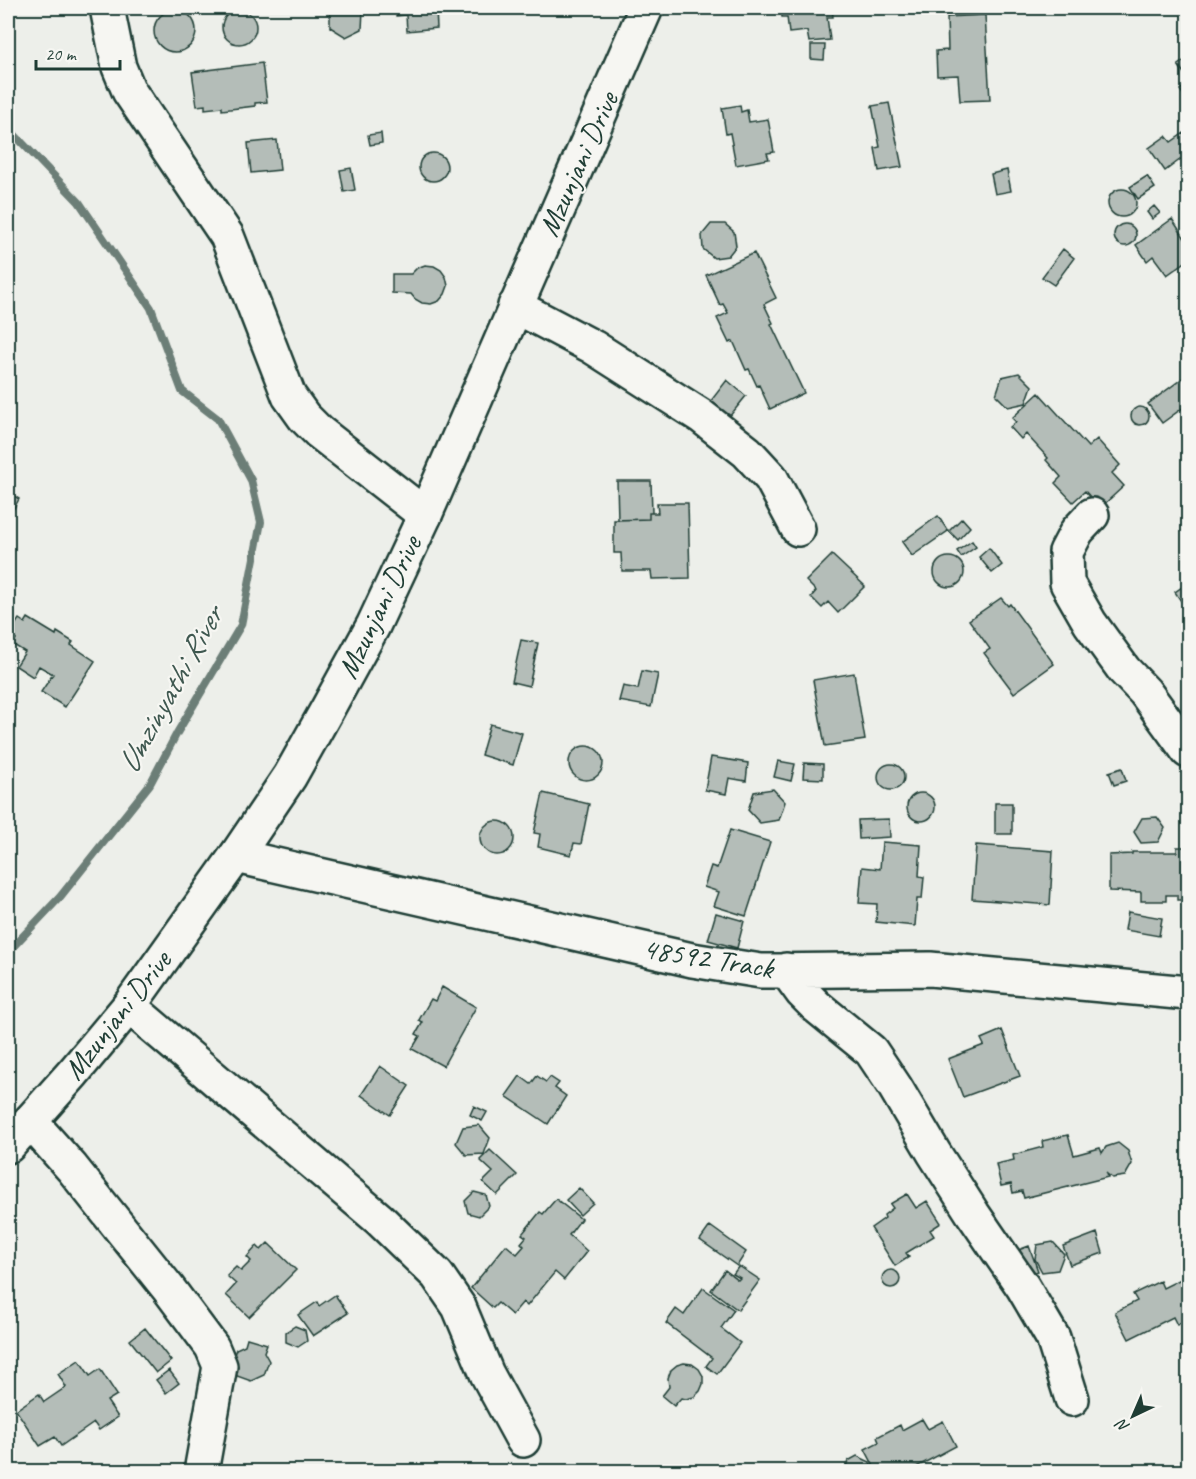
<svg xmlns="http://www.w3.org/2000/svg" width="1196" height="1479" font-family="Caveat,sans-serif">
  <rect width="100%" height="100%" fill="#edefea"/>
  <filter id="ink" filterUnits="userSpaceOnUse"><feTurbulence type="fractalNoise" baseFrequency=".0167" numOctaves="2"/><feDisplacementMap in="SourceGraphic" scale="12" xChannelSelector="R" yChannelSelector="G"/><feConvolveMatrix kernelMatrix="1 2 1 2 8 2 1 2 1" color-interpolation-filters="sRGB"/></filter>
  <g filter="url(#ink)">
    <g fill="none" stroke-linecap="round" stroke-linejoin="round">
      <!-- stream -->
      <path stroke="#6c7e77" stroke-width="8" d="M 8,128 L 79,202 L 151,308 L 182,391 L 218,419 L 251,480 L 261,522 L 241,625 L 177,733 L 150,784 L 60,897 L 8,952"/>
    </g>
    <!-- building -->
    <path fill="#b4bdb8" stroke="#1f3d34" stroke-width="1.5" d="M 333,8 L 359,8 L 363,10 L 362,29 L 346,37 L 330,27 L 330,9 Z
      M 395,8 L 432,8 L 432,10 L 436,10 L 437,28 L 407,31 L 406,15 L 396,16 Z
      M 781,8 L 832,8 L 833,17 L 827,17 L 830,40 L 809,42 L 807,31 L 789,33 L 787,17 L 782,17 Z
      M222 27a17 17 0 1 1 34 0a17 17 0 1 1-34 0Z
      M154 31a21 21 0 1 1 42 0a21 21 0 1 1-42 0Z
      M 985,15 L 990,100 L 960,101 L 958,75 L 937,76 L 936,51 L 948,50 L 947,17 Z
      M 811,45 L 825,45 L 824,60 L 811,59 Z
      M 1188,58 L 1188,79 L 1178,65 Z
      M 262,63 L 267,102 L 255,103 L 255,106 L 222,110 L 222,107 L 205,109 L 205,105 L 197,106 L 192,72 Z
      M 1188,84 L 1188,102 L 1180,90 Z
      M 889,103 L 902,167 L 879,171 L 875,148 L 880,147 L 872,106 Z
      M 740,105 L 741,112 L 747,110 L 749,122 L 768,119 L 774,152 L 767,153 L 769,159 L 736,165 L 730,133 L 726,134 L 722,108 Z
      M 381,133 L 382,143 L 370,145 L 368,135 Z
      M 1184,133 L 1188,139 L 1188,170 L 1181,159 L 1165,171 L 1149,148 L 1166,136 L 1171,142 Z
      M 277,140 L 280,170 L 251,173 L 248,143 Z
      M419 167a14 14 0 1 1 28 0a14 14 0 1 1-28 0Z
      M 351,168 L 355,190 L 344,192 L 340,170 Z
      M 1007,170 L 1011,191 L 995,194 L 991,174 Z
      M 1147,176 L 1155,188 L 1138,199 L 1130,187 Z
      M1108 203a14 14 0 1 1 28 0a14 14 0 1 1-28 0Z
      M 1154,206 L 1160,213 L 1152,219 L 1147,212 Z
      M 1172,219 L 1188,243 L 1188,260 L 1167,275 L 1153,256 L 1147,261 L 1136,245 Z
      M 711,224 L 725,224 L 734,232 L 736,246 L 728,256 L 714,258 L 703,249 L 702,235 Z
      M1114 235a11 11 0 1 1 22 0a11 11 0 1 1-22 0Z
      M 1063,249 L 1074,258 L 1054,285 L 1042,277 Z
      M 754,253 L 776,298 L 764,304 L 773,323 L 771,324 L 804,393 L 770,409 L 759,385 L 757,386 L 749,369 L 746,370 L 733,341 L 729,343 L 717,318 L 728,313 L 723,304 L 720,305 L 706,275 Z
      M 425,265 L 434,266 L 441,270 L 446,277 L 448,286 L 445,294 L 439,301 L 431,304 L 422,303 L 415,299 L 411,294 L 392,293 L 392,274 L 411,274 L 417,268 Z
      M 1019,373 L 1032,386 L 1026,403 L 1008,407 L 996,395 L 1002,377 Z
      M 1187,375 L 1188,378 L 1188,404 L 1162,423 L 1148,404 Z
      M 727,380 L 746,396 L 729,417 L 710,402 Z
      M 1039,393 L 1088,447 L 1097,439 L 1120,465 L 1112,473 L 1124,486 L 1100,508 L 1085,491 L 1073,502 L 1055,483 L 1061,477 L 1046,460 L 1048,458 L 1026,434 L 1021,439 L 1010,427 L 1016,422 L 1012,418 Z
      M1131 416a9 9 0 1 1 18 0a9 9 0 1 1-18 0Z
      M 617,481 L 651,481 L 652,513 L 649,513 L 649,519 L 618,520 Z
      M 8,492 L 19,499 L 8,519 Z
      M 657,503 L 688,503 L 690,578 L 652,579 L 651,571 L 622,571 L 621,553 L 614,553 L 614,520 L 649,519 L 649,513 L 658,513 Z
      M 938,516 L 948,531 L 912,556 L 902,542 Z
      M 962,518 L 970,527 L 958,540 L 949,531 Z
      M 972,541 L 976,547 L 961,557 L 957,551 Z
      M 989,548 L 1002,565 L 992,573 L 979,557 Z
      M 832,555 L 865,586 L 838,613 L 828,602 L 822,608 L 811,597 L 816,591 L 806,581 Z
      M934 572a15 15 0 1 1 30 0a15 15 0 1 1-30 0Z
      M 1188,583 L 1188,604 L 1185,607 L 1175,592 Z
      M 1001,598 L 1008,606 L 1010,604 L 1054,664 L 1014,693 L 984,653 L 990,649 L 969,620 Z
      M 28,618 L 56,635 L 57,632 L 73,642 L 71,645 L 95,661 L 65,707 L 41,692 L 53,674 L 39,666 L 33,677 L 16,666 L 25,652 L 12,644 L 16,639 L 9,634 L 19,619 L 25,623 Z
      M 521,640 L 538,643 L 529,686 L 512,682 Z
      M 642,671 L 658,674 L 651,707 L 619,701 L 623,686 L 638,689 Z
      M 854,673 L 865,740 L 825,746 L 813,680 Z
      M 490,724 L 522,733 L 513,765 L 481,755 Z
      M569 763a17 17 0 1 1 34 0a17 17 0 1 1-34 0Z
      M 711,757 L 748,763 L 746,781 L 729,778 L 726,794 L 705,790 Z
      M 778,761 L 795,764 L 791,781 L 774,777 Z
      M 804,763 L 823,764 L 823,779 L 803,778 Z
      M878 777a13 13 0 1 1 26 0a13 13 0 1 1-26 0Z
      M 1122,768 L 1126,781 L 1114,785 L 1109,772 Z
      M 773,789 L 785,802 L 779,820 L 760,823 L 748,810 L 754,792 Z
      M907 807a14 14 0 1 1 28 0a14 14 0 1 1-28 0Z
      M 543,793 L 589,804 L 581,844 L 574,843 L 571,855 L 538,847 L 540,834 L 534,833 Z
      M 995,803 L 1012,803 L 1012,834 L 995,834 Z
      M 1157,817 L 1165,828 L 1158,842 L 1141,843 L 1134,832 L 1142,818 Z
      M 889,819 L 890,837 L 859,839 L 858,820 Z
      M480 838a17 17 0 1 1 34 0a17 17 0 1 1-34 0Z
      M 730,830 L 770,842 L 746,916 L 714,906 L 719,892 L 704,887 L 711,866 L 717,868 Z
      M 882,842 L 921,845 L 919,876 L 924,877 L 922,899 L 917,899 L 915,926 L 876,922 L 877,904 L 859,903 L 862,867 L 880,869 Z
      M 976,845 L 1053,851 L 1050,905 L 972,899 Z
      M 1177,847 L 1188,847 L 1188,900 L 1177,900 L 1177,895 L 1166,895 L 1166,901 L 1141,901 L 1141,892 L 1109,891 L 1109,855 L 1132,854 L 1132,852 L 1177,852 Z
      M 1128,912 L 1162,918 L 1159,936 L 1125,930 Z
      M 716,913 L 744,921 L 737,948 L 708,940 Z
      M 442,987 L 476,1007 L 443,1066 L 412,1049 L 420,1036 L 416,1034 L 423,1022 L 419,1020 L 431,999 L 435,1001 Z
      M 1002,1030 L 1020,1076 L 963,1097 L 948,1059 L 984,1045 L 981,1039 Z
      M 380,1066 L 409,1086 L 390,1115 L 361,1095 Z
      M 520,1076 L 531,1084 L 537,1076 L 546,1082 L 550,1077 L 559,1083 L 555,1088 L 566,1096 L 548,1124 L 506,1096 Z
      M 474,1106 L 487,1112 L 482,1121 L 470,1115 Z
      M 479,1125 L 490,1138 L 484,1154 L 466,1155 L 456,1143 L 463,1127 Z
      M 1068,1135 L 1074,1155 L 1100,1148 L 1102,1153 L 1106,1147 L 1118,1143 L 1128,1151 L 1132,1164 L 1125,1176 L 1112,1178 L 1107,1174 L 1108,1177 L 1024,1198 L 1022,1191 L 1013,1193 L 1011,1184 L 1001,1186 L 996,1164 L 1014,1160 L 1013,1155 L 1043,1147 L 1042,1141 Z
      M 490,1150 L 517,1175 L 497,1195 L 483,1182 L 493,1172 L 480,1160 Z
      M 579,1188 L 593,1203 L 580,1215 L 566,1200 Z
      M 474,1192 L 486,1195 L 489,1206 L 479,1216 L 468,1213 L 465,1201 Z
      M 907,1194 L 916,1208 L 927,1201 L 941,1223 L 930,1230 L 934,1236 L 906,1253 L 909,1257 L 895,1266 L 871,1228 L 885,1218 L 884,1215 L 893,1208 L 890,1204 Z
      M 556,1199 L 581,1219 L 569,1235 L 587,1251 L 564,1280 L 555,1272 L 527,1306 L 523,1302 L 512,1315 L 498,1303 L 493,1308 L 471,1288 L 506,1245 L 517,1254 L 524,1246 L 521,1243 L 526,1237 L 522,1234 L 540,1212 L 543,1214 Z
      M 710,1226 L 746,1252 L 737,1266 L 700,1240 Z
      M 1097,1233 L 1103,1253 L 1070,1265 L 1063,1246 Z
      M 1053,1242 L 1064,1254 L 1058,1270 L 1042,1272 L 1035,1259 L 1037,1245 Z
      M 268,1243 L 296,1270 L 249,1317 L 226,1295 L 236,1284 L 227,1276 L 236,1267 L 241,1271 L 251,1261 L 247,1257 L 257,1246 L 261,1250 Z
      M 1029,1246 L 1038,1271 L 1023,1277 L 1013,1252 Z
      M 739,1266 L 760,1280 L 738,1310 L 711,1290 L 725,1270 L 738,1280 L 740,1278 L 733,1274 Z
      M882 1279a9 9 0 1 1 18 0a9 9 0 1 1-18 0Z
      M 1183,1278 L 1185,1282 L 1188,1280 L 1188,1319 L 1177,1325 L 1173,1317 L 1129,1339 L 1115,1312 L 1137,1301 L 1133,1294 L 1160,1281 L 1163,1288 Z
      M 703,1288 L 734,1310 L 721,1328 L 740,1343 L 717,1374 L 706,1366 L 712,1358 L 666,1323 L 676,1309 L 684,1315 Z
      M 335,1295 L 348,1313 L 313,1336 L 298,1315 L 317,1302 L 319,1306 Z
      M 295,1326 L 305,1330 L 307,1341 L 298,1347 L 286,1342 L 286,1332 Z
      M 145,1328 L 171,1361 L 156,1373 L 130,1340 Z
      M 247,1338 L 267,1344 L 264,1352 L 269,1361 L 264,1375 L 251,1381 L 237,1376 L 231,1363 L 236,1349 L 245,1345 Z
      M 79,1360 L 90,1376 L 100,1369 L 117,1395 L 107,1401 L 118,1417 L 99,1430 L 94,1423 L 61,1446 L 55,1437 L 40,1446 L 16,1410 L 39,1394 L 44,1402 L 66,1387 L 58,1374 Z
      M 684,1363 L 692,1364 L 699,1369 L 703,1376 L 703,1384 L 700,1391 L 694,1397 L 686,1399 L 681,1398 L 674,1406 L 662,1396 L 669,1387 L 668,1378 L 671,1370 L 677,1365 Z
      M 169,1370 L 179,1383 L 166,1393 L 156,1380 Z
      M 922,1419 L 928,1429 L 943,1421 L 956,1446 L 907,1472 L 877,1472 L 865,1449 L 879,1442 L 877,1437 L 900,1425 L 902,1430 Z
      M 857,1456 L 870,1462 L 873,1472 L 844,1472 L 848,1461 Z"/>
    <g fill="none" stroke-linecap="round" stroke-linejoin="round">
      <!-- minor casing -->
      <g stroke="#1f3d34" stroke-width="38">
        <path id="minor" d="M 107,8 L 119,67 L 129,91 L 227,236 L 289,396 L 304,417 L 319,432 L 425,515
          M 515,306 L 593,347 L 701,416 L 747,452 L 771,478 L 798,529
          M 1092,515 L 1077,531 L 1066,552 L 1067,583 L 1090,623 L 1124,670 L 1145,692 L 1188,751
          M 236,856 L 692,960 L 761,971 L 930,969 L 1188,993
          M 786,970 L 802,992 L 816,1006 L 871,1051 L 895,1087 L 934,1153 L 973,1214 L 1023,1287 L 1053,1338 L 1072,1399
          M 129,1006 L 379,1219 L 437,1275 L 459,1307 L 487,1374 L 523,1440
          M 30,1121 L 72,1168 L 168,1288 L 212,1347 L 220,1366 L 201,1472"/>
      </g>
      <!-- major casing -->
      <g stroke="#1f3d34" stroke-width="38">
        <path id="major" d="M 8,1146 L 73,1073 L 129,1006 L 236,856 L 290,776 L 328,708 L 373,626 L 425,515 L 646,8"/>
      </g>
      <!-- minor -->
      <use href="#minor" stroke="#f6f6f2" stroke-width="33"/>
      <!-- major -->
      <use href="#major" stroke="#f6f6f2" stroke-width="33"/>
    </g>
  </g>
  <g text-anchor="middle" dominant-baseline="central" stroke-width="4.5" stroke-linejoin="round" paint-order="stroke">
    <!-- street labels -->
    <g font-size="30" fill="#1f3d34" stroke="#f6f6f2">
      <text transform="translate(578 164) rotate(-66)">Mzunjani Drive</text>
      <text transform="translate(379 607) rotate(-64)">Mzunjani Drive</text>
      <text transform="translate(708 958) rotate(9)">48592 Track</text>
      <text transform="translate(117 1015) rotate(-52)">Mzunjani Drive</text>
    </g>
    <!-- water labels -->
    <g font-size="32" font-style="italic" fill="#3f5850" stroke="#f6f6f2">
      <text transform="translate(170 690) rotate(-61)">Umzinyathi River</text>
    </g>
  </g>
  <!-- margin -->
  <rect width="1196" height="1479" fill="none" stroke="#f6f6f2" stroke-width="30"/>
  <rect x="15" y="15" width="1166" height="1449" fill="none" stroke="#1f3d34" stroke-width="2" filter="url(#ink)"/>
  <!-- north arrow -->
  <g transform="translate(1133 1416) rotate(224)" stroke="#f6f6f2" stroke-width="4.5" paint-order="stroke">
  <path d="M0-4.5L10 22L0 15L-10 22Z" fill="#1f3d34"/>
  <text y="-9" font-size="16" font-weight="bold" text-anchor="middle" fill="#1f3d34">N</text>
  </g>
  <!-- scale -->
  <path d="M36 60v9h84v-9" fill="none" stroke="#1f3d34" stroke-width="3"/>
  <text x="45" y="60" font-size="18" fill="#1f3d34" stroke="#f6f6f2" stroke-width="4.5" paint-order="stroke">20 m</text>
</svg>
